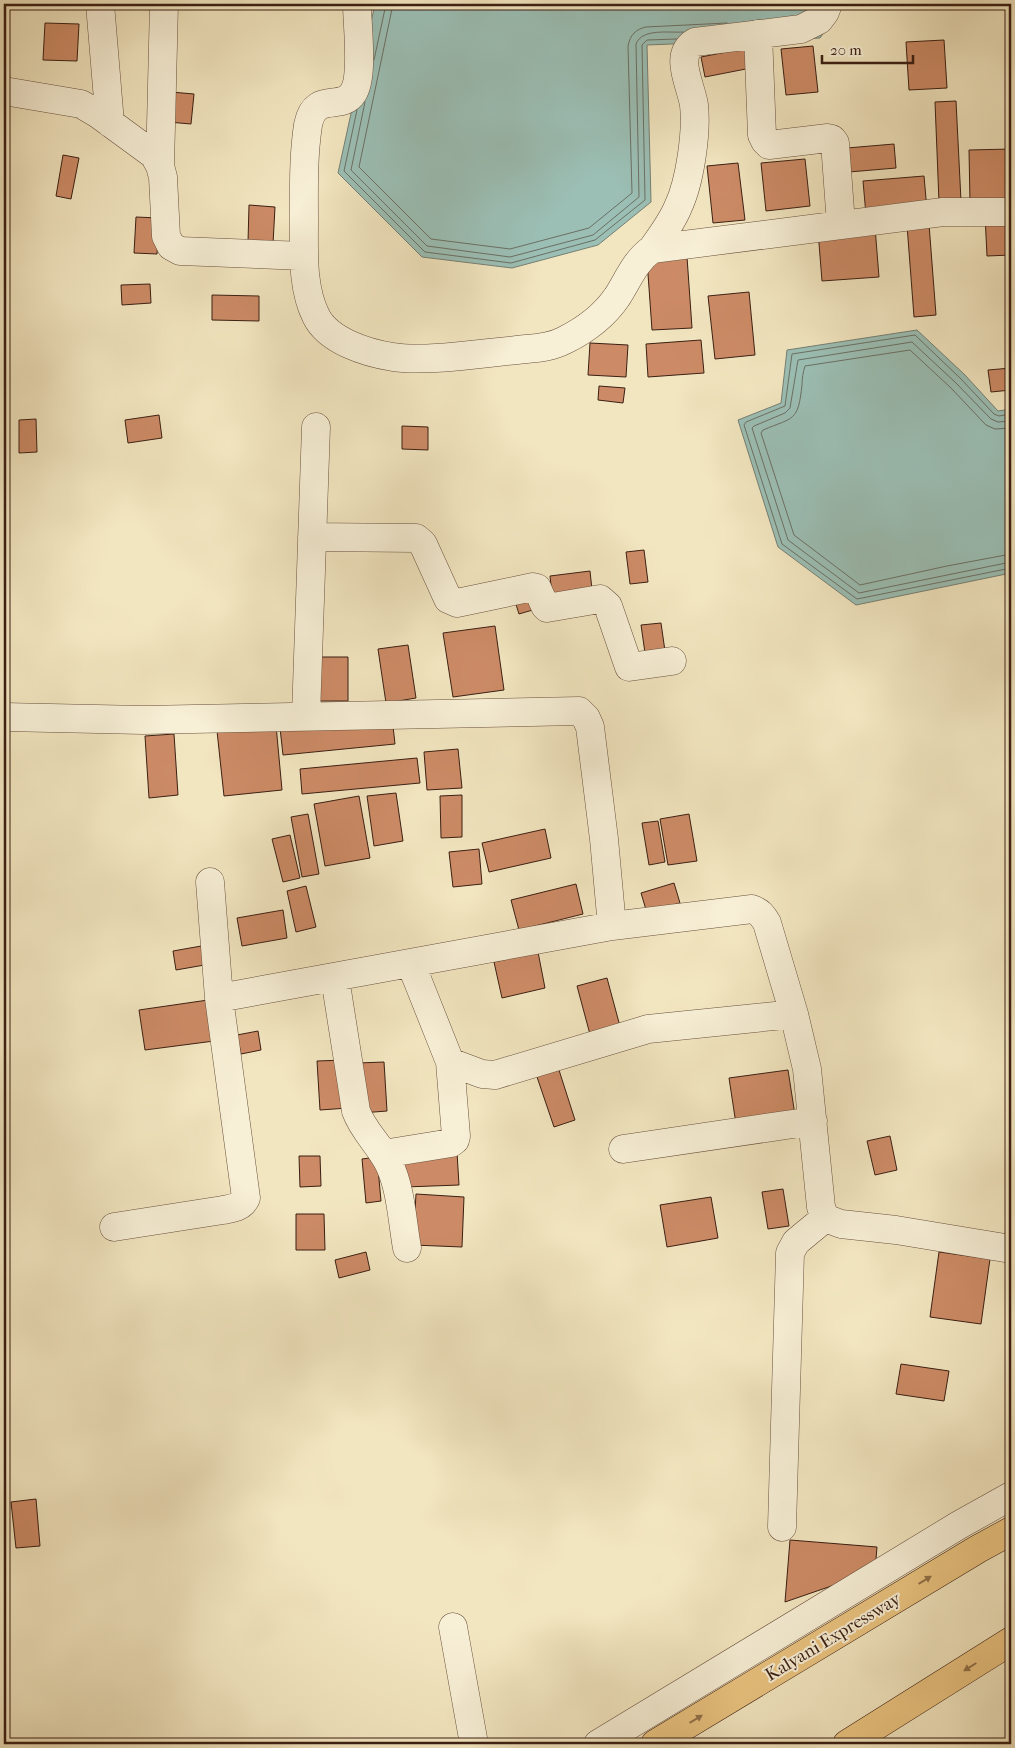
<svg xmlns="http://www.w3.org/2000/svg" width="1015" height="1748" font-family="'IM FELL French Canon',serif">
  <rect width="100%" height="100%" fill="#f2e6c0"/>
  <filter id="stains"><feTurbulence type="fractalNoise" baseFrequency=".004" numOctaves="4"/><feColorMatrix values="0 0 0 0 .2 0 0 0 0 .09 0 0 0 0 .02 0 0 0 .5 -.17"/></filter>
  <radialGradient id="worn" r=".72"><stop offset=".6" stop-color="#630" stop-opacity="0"/><stop offset="1" stop-color="#630" stop-opacity=".3"/></radialGradient>
  <!-- water -->
  <path fill="#9bbfb5" stroke="#757f74" d="M 375,4 L 844,4 L 820,38 L 647,45 L 651,202 L 598,245 L 512,268 L 422,257 L 338,173 Z
    M 917,330 L 965,375 L 998,411 L 1011,409 L 1011,573 L 856,605 L 778,547 L 738,420 L 781,403 L 787,350 Z"/>
  <g fill="none" stroke-linecap="round" stroke-linejoin="round">
    <!-- shore -->
    <path stroke="#6b6f64" stroke-width="1" d="M 393,4 L 359,167 L 431,239 L 510,249 L 589,228 L 632,193 L 628,46 C 630,35 636,29 646,27 L 727,23
      M 374,60 L 386,4
      M 365,102 L 351,170 L 427,246 L 510,257 L 593,235 L 639,197 L 636,44 C 642,28 669,33 683,32
      M 357,110 L 344,171 L 425,252 L 511,263 L 595,240 L 645,200 L 642,45 L 647,40 L 677,39
      M 1011,414 L 999,416 L 994,414 L 961,379 L 915,335 L 792,354 L 785,406 L 746,422 L 744,425 L 782,544 L 857,599 L 1011,568
      M 1011,421 L 998,422 L 991,419 L 956,383 L 912,342 L 798,360 L 790,408 L 785,413 L 754,426 L 752,428 L 788,540 L 859,593 L 1011,562
      M 1011,428 L 995,429 L 986,425 L 951,388 L 910,350 L 805,366 C 803,372 802,379 802,385 C 798,422 794,417 763,430 L 761,433 L 794,535 L 860,585 L 947,566 L 1011,554"/>
  </g>
  <!-- building -->
  <path fill="#cc8b66" stroke="#3b1f13" d="M 4,4 L 7,4 L 6,32 L 4,32 Z
    M 45,23 L 79,24 L 77,61 L 43,60 Z
    M 944,40 L 947,88 L 909,90 L 906,42 Z
    M 813,46 L 818,92 L 786,95 L 781,49 Z
    M 752,47 L 756,67 L 705,77 L 701,57 Z
    M 171,92 L 194,94 L 191,124 L 168,122 Z
    M 956,101 L 961,201 L 939,202 L 935,102 Z
    M 894,144 L 896,168 L 849,172 L 847,148 Z
    M 4,146 L 8,146 L 9,170 L 4,170 Z
    M 1011,149 L 1011,202 L 970,203 L 969,150 Z
    M 63,155 L 79,158 L 71,199 L 56,196 Z
    M 805,159 L 810,206 L 766,211 L 761,163 Z
    M 738,163 L 745,220 L 713,223 L 707,166 Z
    M 924,176 L 927,210 L 866,215 L 863,181 Z
    M 249,205 L 275,207 L 273,244 L 248,242 Z
    M 1011,214 L 1011,255 L 987,256 L 985,215 Z
    M 136,217 L 159,218 L 157,254 L 134,253 Z
    M 929,224 L 936,315 L 914,317 L 907,225 Z
    M 875,227 L 879,277 L 822,281 L 818,231 Z
    M 687,257 L 692,328 L 652,330 L 647,260 Z
    M 150,284 L 151,303 L 122,305 L 121,285 Z
    M 749,292 L 755,355 L 715,359 L 708,296 Z
    M 212,295 L 259,296 L 259,321 L 212,320 Z
    M 701,340 L 704,373 L 648,377 L 646,344 Z
    M 590,343 L 628,345 L 626,377 L 588,375 Z
    M 1011,368 L 1011,390 L 991,392 L 988,370 Z
    M 599,386 L 625,388 L 623,403 L 598,400 Z
    M 159,415 L 162,438 L 128,443 L 125,420 Z
    M 36,419 L 37,452 L 19,453 L 19,420 Z
    M 402,426 L 428,427 L 428,450 L 402,449 Z
    M 644,550 L 648,582 L 630,584 L 626,552 Z
    M 590,571 L 593,599 L 553,604 L 550,576 Z
    M 538,591 L 543,607 L 519,614 L 514,598 Z
    M 661,623 L 666,658 L 646,660 L 641,625 Z
    M 495,626 L 504,690 L 453,697 L 443,633 Z
    M 408,645 L 416,698 L 386,703 L 378,649 Z
    M 318,657 L 348,657 L 348,701 L 317,701 Z
    M 392,717 L 395,744 L 283,755 L 280,728 Z
    M 276,725 L 282,790 L 224,796 L 217,731 Z
    M 174,734 L 178,795 L 149,798 L 145,736 Z
    M 458,749 L 462,788 L 427,790 L 424,752 Z
    M 417,758 L 420,783 L 302,794 L 300,769 Z
    M 396,793 L 403,841 L 374,846 L 367,796 Z
    M 462,795 L 462,837 L 441,838 L 440,796 Z
    M 359,796 L 370,858 L 325,866 L 314,804 Z
    M 308,814 L 319,874 L 302,877 L 291,817 Z
    M 689,814 L 697,861 L 668,865 L 660,819 Z
    M 658,821 L 665,862 L 649,865 L 642,823 Z
    M 545,829 L 551,858 L 489,872 L 482,843 Z
    M 290,835 L 300,878 L 283,882 L 272,839 Z
    M 479,849 L 482,884 L 453,887 L 449,852 Z
    M 674,883 L 680,903 L 647,913 L 641,893 Z
    M 576,884 L 583,914 L 519,930 L 511,900 Z
    M 306,886 L 316,927 L 296,932 L 287,891 Z
    M 283,910 L 287,938 L 242,946 L 237,918 Z
    M 207,945 L 210,964 L 176,970 L 173,951 Z
    M 538,952 L 545,988 L 502,998 L 494,962 Z
    M 607,978 L 621,1030 L 591,1038 L 577,986 Z
    M 208,1000 L 214,1041 L 145,1050 L 139,1010 Z
    M 258,1031 L 261,1050 L 241,1054 L 237,1035 Z
    M 345,1060 L 348,1108 L 320,1110 L 317,1061 Z
    M 384,1062 L 387,1111 L 361,1113 L 358,1063 Z
    M 558,1067 L 575,1120 L 554,1127 L 536,1074 Z
    M 788,1070 L 795,1115 L 736,1124 L 729,1078 Z
    M 890,1136 L 897,1170 L 875,1175 L 867,1141 Z
    M 457,1152 L 459,1185 L 405,1187 L 404,1154 Z
    M 299,1156 L 320,1156 L 321,1186 L 300,1187 Z
    M 377,1157 L 381,1201 L 366,1203 L 362,1159 Z
    M 783,1189 L 789,1226 L 768,1229 L 762,1192 Z
    M 416,1194 L 464,1197 L 462,1247 L 413,1245 Z
    M 711,1197 L 718,1238 L 667,1247 L 660,1205 Z
    M 296,1214 L 324,1214 L 325,1250 L 296,1250 Z
    M 366,1252 L 370,1270 L 339,1278 L 335,1260 Z
    M 939,1252 L 990,1259 L 981,1324 L 930,1317 Z
    M 901,1364 L 949,1371 L 944,1401 L 896,1394 Z
    M 36,1499 L 40,1546 L 16,1548 L 11,1502 Z
    M 790,1540 L 877,1547 L 875,1571 L 785,1602 Z"/>
  <g fill="none" stroke-linecap="round" stroke-linejoin="round">
    <!-- minor casing -->
    <g stroke="#69513e" stroke-width="29">
      <path id="minor" d="M 100,4 L 110,123
        M 357,4 C 357,25 364,77 353,93 C 341,112 315,90 308,125 C 303,158 304,190 304,223 C 304,253 302,288 316,316 C 328,341 367,353 393,357 C 409,360 444,358 461,356 C 480,354 498,352 517,350 C 534,348 550,348 565,340 C 585,330 604,316 617,297 C 628,280 635,261 652,249 L 943,212 L 1011,212
        M 758,34 L 762,135 L 765,141 L 769,145 L 828,138 L 832,139 L 835,143 L 841,224
        M 4,91 L 81,104 L 98,114 L 154,155 L 160,166 L 163,177 L 166,236 L 171,246 L 180,251 L 304,256
        M 160,166 L 164,4
        M 652,249 C 662,235 672,222 678,207 C 690,182 697,132 694,105 C 691,85 673,55 695,42 L 801,29 L 819,20 L 825,12 L 828,4
        M 312,537 L 416,538 L 423,544 L 448,599 L 457,603 L 533,587 L 537,588 L 545,606 L 547,608 L 600,599 L 608,606 L 629,667 L 672,661
        M 306,715 L 316,427
        M 4,717 L 143,720 L 579,711 L 586,718 L 590,727 L 604,839 L 612,926
        M 210,882 L 219,998 L 612,926 L 752,909 C 760,912 763,916 767,923 L 794,1014 L 807,1069 L 821,1207 L 825,1218 L 841,1224 L 896,1230 L 1011,1249
        M 335,978 L 356,1111 C 363,1131 380,1145 389,1164 C 401,1189 402,1220 407,1248
        M 450,1062 L 482,1074 L 495,1075 L 648,1029 L 794,1014
        M 623,1149 L 813,1121
        M 383,1154 L 451,1143 L 455,1140 L 456,1136 L 450,1062 L 411,964
        M 114,1227 L 223,1210 C 232,1208 241,1208 246,1198 L 219,998
        M 782,1527 L 790,1253 L 796,1242 L 825,1218
        M 453,1627 L 474,1744
        M 598,1744 L 959,1525 L 1011,1496"/>
    </g>
    <!-- highway casing -->
    <g stroke="#3b1f13" stroke-width="29">
      <path id="highway" d="M 655,1744 L 978,1549 L 1011,1531
        M 847,1744 L 1011,1641"/>
    </g>
    <!-- minor -->
    <use href="#minor" stroke="#f7efd6" stroke-width="28"/>
    <!-- highway -->
    <use href="#highway" stroke="#e9c380" stroke-width="28"/>
  </g>
  <!-- one-way arrows -->
  <defs><path id="oneway-solid" d="M-6-.8H1V-3.2L6.5 0L1 3.2V.8H-6Z" transform="scale(1.25)"/></defs>
  <g fill="#92714a">
    <use href="#oneway-solid" transform="translate(925 1580) rotate(-31)"/>
    <use href="#oneway-solid" transform="translate(970 1667) rotate(148)"/>
    <use href="#oneway-solid" transform="translate(696 1719) rotate(-31)"/>
  </g>
  <g text-anchor="middle" dominant-baseline="central" stroke-width="4" stroke-linejoin="round" paint-order="stroke">
    <!-- street labels -->
    <g font-size="18" fill="#3b1f13" stroke="#f7efd6">
      <text transform="translate(833 1637) rotate(-31)">Kalyani Expressway</text>
    </g>
  </g>
  <!-- margin -->
  <rect width="1015" height="1748" fill="none" stroke="#f2e6c0" stroke-width="20"/>
  <rect x="5" y="5" width="1005" height="1738" fill="none" stroke="#3b1f13" stroke-width="2.5"/>
  <rect x="10" y="10" width="995" height="1728" fill="none" stroke="#3b1f13"/>
  <!-- scale -->
  <path d="M822 55v8h91v-8" fill="none" stroke="#3b1f13" stroke-width="2.5"/>
  <text x="830" y="55" font-size="15" fill="#3b1f13" stroke="#f7efd6" stroke-width="4" paint-order="stroke">20 m</text>
  <rect width="100%" height="100%" filter="url(#stains)"/>
  <rect width="100%" height="100%" fill="url(#worn)"/>
</svg>
